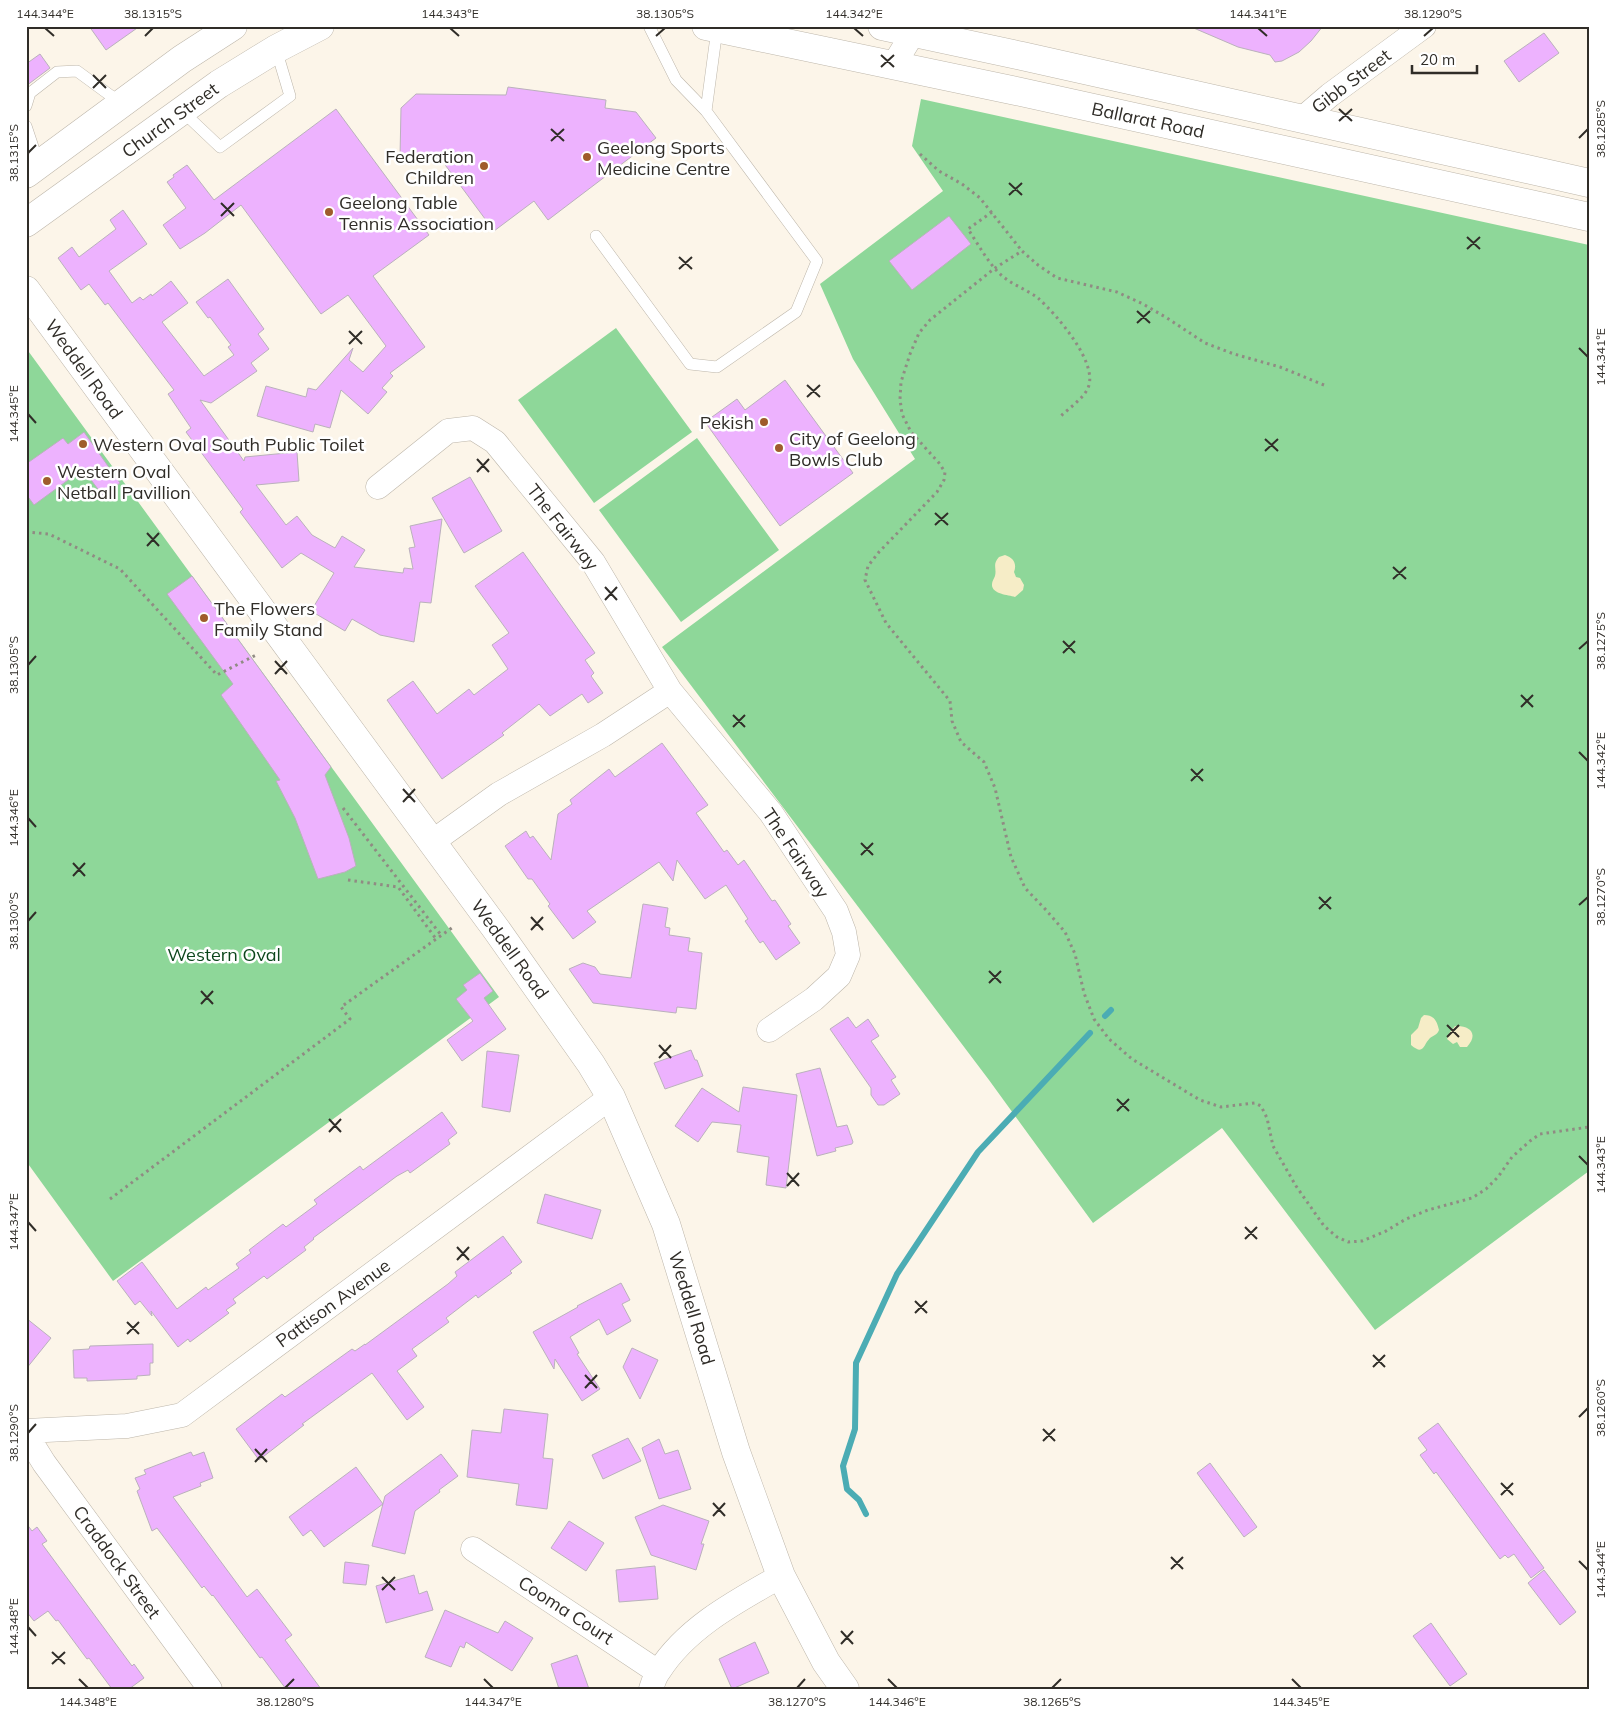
<svg xmlns="http://www.w3.org/2000/svg" width="1615" height="1715" font-family="Mulish,sans-serif">
  <rect width="100%" height="100%" fill="#fcf5e9"/>
  <!-- green -->
  <path fill="#8ed799" d="M 921,99 L 1589,245 L 1589,1171 L 1375,1330 L 1222,1128 L 1093,1223 L 989,1080 L 662,647 L 915,459 L 853,359 L 820,284 L 943,191 L 912,146 Z
    M 616,328 L 692,432 L 594,503 L 518,400 Z
    M 26,348 L 499,997 L 113,1281 L 26,1161 Z
    M 697,438 L 779,550 L 681,622 L 599,510 Z"/>
  <!-- sand -->
  <path fill="#f6edc7" d="M 1005,555 C 1014,558 1017,564 1014,572 L 1016,577 L 1020,578 L 1024,585 L 1023,590 L 1015,597 C 1008,595 991,594 992,584 C 992,581 994,579 995,576 C 997,568 992,565 999,557 Z
    M 1424,1015 C 1434,1015 1437,1021 1439,1030 C 1437,1035 1434,1035 1430,1038 C 1423,1045 1424,1056 1411,1045 L 1411,1035 L 1418,1028 L 1421,1018 Z
    M 1455,1026 C 1470,1025 1479,1034 1467,1047 L 1460,1047 L 1457,1042 L 1453,1044 L 1447,1039 L 1450,1032 Z"/>
  <g fill="none" stroke-linecap="round" stroke-linejoin="round">
    <!-- stream -->
    <path stroke="#4bacb4" stroke-width="6" d="M 1105,1016 L 1111,1010
      M 866,1514 L 859,1500 L 847,1489 L 843,1466 L 855,1429 L 856,1363 L 897,1274 L 978,1152 L 1090,1033"/>
  </g>
  <!-- building -->
  <path fill="#edb2fe" stroke="#bab1bc" d="M 89,26 L 140,26 L 106,50 Z
    M 1189,26 L 1323,26 L 1311,41 L 1299,52 L 1282,61 L 1275,62 L 1270,55 L 1238,47 Z
    M 1544,33 L 1559,53 L 1519,82 L 1504,61 Z
    M 40,54 L 50,68 L 26,86 L 26,64 Z
    M 508,87 L 606,100 L 605,108 L 636,112 L 656,138 L 548,220 L 534,201 L 494,231 L 440,158 L 400,157 L 401,108 L 416,94 L 506,95 Z
    M 336,109 L 429,235 L 373,276 L 425,347 L 390,373 L 393,376 L 382,388 L 387,392 L 368,414 L 341,390 L 330,428 L 315,424 L 313,432 L 257,416 L 266,386 L 306,397 L 308,388 L 316,390 L 353,348 L 349,360 L 363,372 L 386,346 L 348,295 L 321,314 L 241,205 L 205,233 L 180,249 L 163,225 L 186,208 L 167,182 L 174,177 L 173,175 L 187,165 L 214,200 Z
    M 123,210 L 147,244 L 109,271 L 132,303 L 140,297 L 143,300 L 151,294 L 152,296 L 171,281 L 188,303 L 162,322 L 204,376 L 234,355 L 228,347 L 231,345 L 210,317 L 208,318 L 196,302 L 228,279 L 264,329 L 258,334 L 269,349 L 251,363 L 257,371 L 211,403 L 200,400 L 244,461 L 245,457 L 297,452 L 299,481 L 256,485 L 286,525 L 297,516 L 312,535 L 335,548 L 342,536 L 365,550 L 354,567 L 403,573 L 404,568 L 413,569 L 409,548 L 415,547 L 410,526 L 442,519 L 431,603 L 420,602 L 414,642 L 380,635 L 352,619 L 345,631 L 311,611 L 334,573 L 301,553 L 282,568 L 240,512 L 243,509 L 186,432 L 191,428 L 168,394 L 174,390 L 108,303 L 105,305 L 89,284 L 81,290 L 58,258 L 72,247 L 79,257 L 116,229 L 110,220 Z
    M 949,216 L 971,244 L 912,290 L 889,261 Z
    M 785,380 L 853,473 L 780,526 L 705,422 L 737,399 L 745,410 Z
    M 84,432 L 120,483 L 103,496 L 83,469 L 34,505 L 26,494 L 26,464 L 63,438 L 68,444 Z
    M 470,477 L 502,531 L 464,553 L 432,498 Z
    M 523,552 L 595,653 L 585,660 L 594,673 L 591,676 L 603,693 L 588,703 L 582,694 L 550,716 L 539,704 L 502,733 L 504,735 L 442,779 L 387,700 L 413,681 L 437,714 L 469,689 L 474,695 L 508,669 L 492,645 L 509,633 L 475,586 Z
    M 192,576 L 331,767 L 325,775 L 349,838 L 356,866 L 345,872 L 318,879 L 295,818 L 276,781 L 280,780 L 221,695 L 233,684 L 167,594 Z
    M 662,743 L 708,805 L 696,813 L 724,852 L 727,850 L 738,865 L 744,860 L 772,901 L 775,900 L 791,924 L 788,926 L 800,943 L 776,960 L 763,941 L 760,943 L 745,921 L 748,919 L 726,885 L 705,899 L 677,860 L 673,881 L 659,862 L 587,911 L 596,922 L 573,939 L 548,906 L 550,904 L 532,879 L 528,879 L 505,846 L 526,831 L 530,838 L 533,836 L 551,860 L 558,814 L 572,804 L 570,800 L 609,769 L 615,777 Z
    M 643,904 L 668,908 L 665,927 L 670,928 L 669,935 L 690,938 L 688,951 L 702,953 L 696,1009 L 677,1007 L 676,1013 L 593,1003 L 569,969 L 583,963 L 595,967 L 600,974 L 631,978 Z
    M 480,973 L 493,991 L 484,998 L 506,1029 L 462,1061 L 447,1040 L 473,1021 L 456,999 L 467,990 L 463,985 Z
    M 848,1017 L 856,1028 L 868,1019 L 879,1036 L 871,1041 L 896,1077 L 891,1080 L 900,1094 L 884,1105 L 878,1105 L 871,1095 L 871,1088 L 830,1029 Z
    M 691,1050 L 695,1060 L 697,1060 L 703,1076 L 665,1089 L 654,1063 Z
    M 487,1051 L 519,1055 L 510,1112 L 482,1107 Z
    M 820,1068 L 837,1127 L 847,1125 L 853,1142 L 852,1144 L 835,1148 L 836,1151 L 817,1156 L 796,1074 Z
    M 743,1087 L 797,1095 L 786,1188 L 766,1185 L 769,1157 L 737,1152 L 741,1125 L 712,1122 L 698,1142 L 675,1126 L 702,1088 L 739,1112 Z
    M 442,1112 L 457,1133 L 448,1140 L 450,1144 L 410,1173 L 408,1170 L 397,1176 L 313,1238 L 314,1239 L 304,1247 L 306,1250 L 267,1279 L 264,1276 L 233,1299 L 236,1303 L 226,1310 L 229,1313 L 190,1342 L 188,1339 L 178,1347 L 151,1311 L 152,1316 L 140,1301 L 135,1305 L 117,1281 L 142,1262 L 177,1309 L 206,1287 L 208,1290 L 239,1268 L 236,1264 L 251,1253 L 249,1250 L 283,1224 L 286,1227 L 317,1204 L 314,1200 L 360,1166 L 363,1170 Z
    M 545,1194 L 601,1210 L 592,1239 L 537,1223 Z
    M 503,1236 L 522,1262 L 510,1271 L 512,1273 L 478,1298 L 476,1295 L 446,1318 L 449,1322 L 412,1349 L 417,1356 L 397,1371 L 424,1407 L 407,1420 L 372,1373 L 302,1424 L 304,1425 L 259,1460 L 236,1429 L 282,1394 L 285,1397 L 352,1349 L 355,1351 L 365,1344 L 365,1345 L 448,1284 L 457,1276 L 455,1272 Z
    M 621,1283 L 630,1300 L 622,1304 L 631,1321 L 607,1335 L 599,1319 L 570,1337 L 579,1353 L 577,1354 L 600,1389 L 582,1401 L 555,1359 L 554,1369 L 533,1332 L 578,1307 L 577,1306 Z
    M 26,1318 L 51,1338 L 26,1369 Z
    M 153,1344 L 153,1363 L 150,1363 L 150,1375 L 137,1376 L 137,1379 L 113,1380 L 87,1381 L 87,1378 L 74,1378 L 73,1350 L 89,1349 L 90,1346 Z
    M 632,1348 L 658,1360 L 640,1399 L 623,1367 Z
    M 504,1409 L 548,1414 L 543,1458 L 553,1459 L 547,1509 L 516,1505 L 519,1484 L 467,1477 L 472,1430 L 501,1433 Z
    M 1438,1423 L 1544,1568 L 1531,1578 L 1514,1554 L 1508,1558 L 1505,1555 L 1500,1559 L 1436,1472 L 1434,1474 L 1420,1455 L 1427,1450 L 1418,1438 Z
    M 628,1438 L 641,1461 L 603,1479 L 592,1455 Z
    M 659,1439 L 665,1454 L 678,1450 L 691,1489 L 659,1499 L 642,1448 Z
    M 191,1452 L 193,1456 L 204,1452 L 213,1478 L 200,1483 L 201,1486 L 173,1497 L 247,1597 L 257,1589 L 292,1635 L 285,1640 L 321,1689 L 286,1689 L 262,1657 L 260,1658 L 213,1595 L 212,1596 L 204,1586 L 202,1588 L 157,1528 L 152,1531 L 137,1491 L 140,1489 L 135,1478 L 146,1474 L 144,1470 Z
    M 441,1454 L 458,1476 L 439,1490 L 440,1492 L 415,1511 L 405,1554 L 372,1546 L 385,1496 Z
    M 1210,1463 L 1257,1527 L 1244,1537 L 1197,1473 Z
    M 356,1467 L 383,1504 L 324,1547 L 311,1530 L 303,1536 L 289,1517 Z
    M 663,1505 L 709,1521 L 701,1544 L 704,1544 L 696,1570 L 651,1555 L 635,1517 Z
    M 569,1521 L 604,1543 L 586,1571 L 551,1548 Z
    M 26,1523 L 32,1531 L 37,1527 L 47,1541 L 42,1544 L 132,1666 L 134,1664 L 144,1678 L 129,1689 L 112,1689 L 89,1658 L 87,1659 L 58,1620 L 56,1621 L 48,1611 L 34,1621 L 26,1611 Z
    M 345,1562 L 369,1565 L 366,1585 L 343,1583 Z
    M 655,1566 L 658,1599 L 619,1602 L 616,1570 Z
    M 1544,1570 L 1576,1612 L 1560,1625 L 1528,1583 Z
    M 414,1575 L 419,1594 L 427,1591 L 433,1610 L 386,1623 L 376,1586 Z
    M 445,1610 L 498,1633 L 505,1621 L 533,1638 L 512,1671 L 466,1642 L 464,1648 L 460,1646 L 451,1667 L 425,1657 Z
    M 1431,1623 L 1467,1674 L 1450,1686 L 1413,1636 Z
    M 755,1642 L 769,1673 L 732,1689 L 719,1659 Z
    M 577,1655 L 589,1689 L 559,1689 L 551,1664 Z"/>
  <g fill="none" stroke-linecap="round" stroke-linejoin="round">
    <!-- service casing -->
    <g stroke="#bdb6aa" stroke-width="12">
      <path id="service" d="M 26,106 L 30,93 L 57,72 L 77,71 L 122,104
        M 182,111 L 220,147 L 290,96 L 276,49
        M 706,111 L 717,29
        M 26,126 L 39,165
        M 596,236 L 690,364 L 717,367 L 796,312 L 817,261 L 706,111 L 676,80 L 649,26"/>
    </g>
    <!-- minor casing -->
    <g stroke="#bdb6aa" stroke-width="25">
      <path id="minor" d="M 893,66 L 913,33 L 911,26
        M 1302,119 L 1330,95 L 1424,26
        M 378,487 L 448,431 L 473,428 L 495,442 L 593,562 L 670,691 L 771,813 L 836,911 L 844,932 L 848,955 L 839,976 L 814,999 L 769,1030
        M 432,842 L 499,794 L 603,735 L 670,691
        M 26,1431 L 127,1426 L 182,1415 L 611,1097
        M 26,1434 L 44,1463 L 210,1689
        M 473,1549 L 658,1672
        M 651,1689 C 653,1683 655,1676 659,1671 C 687,1627 737,1601 781,1576"/>
    </g>
    <!-- tertiary casing -->
    <g stroke="#bdb6aa" stroke-width="29">
      <path id="tertiary" d="M 26,290 L 496,929 L 591,1064 L 611,1097 L 666,1224 L 736,1452 L 781,1576 L 826,1662 L 845,1689"/>
    </g>
    <!-- trunk casing -->
    <g stroke="#bdb6aa" stroke-width="29">
      <path id="trunk" d="M 706,26 L 1016,91 L 1589,217
        M 882,26 L 1022,56 L 1589,183
        M 26,174 L 182,59 L 233,26
        M 26,223 L 219,84 L 276,49 L 320,26"/>
    </g>
    <!-- path -->
    <path stroke="#908b83" stroke-width="3" stroke-dasharray="2.5 4" stroke-linecap="butt" d="M 920,154 L 939,171 L 962,184 L 980,198 L 1022,251
      M 992,212 L 968,229 C 978,244 987,261 999,273 C 1010,284 1026,289 1038,298 C 1056,314 1099,363 1088,388 C 1083,399 1069,408 1061,416
      M 1324,385 L 1280,367 L 1234,354 L 1205,343 L 1167,318 L 1143,304 L 1117,292 L 1057,278 L 1038,265 L 1022,251 L 995,268 L 930,320 L 919,333 L 910,354 L 901,382 L 900,399 L 902,414 L 911,432 L 939,463 L 945,472 L 944,480 L 937,492 L 879,552 L 868,566 L 865,580 L 886,623 L 950,701 L 952,721 L 961,742 L 984,762 L 995,788 L 1011,857 L 1025,888 L 1046,910 L 1065,932 L 1075,954 L 1084,993 L 1094,1019 L 1109,1039 L 1132,1059 L 1200,1100 L 1221,1107 L 1255,1103 L 1261,1106 L 1267,1118 L 1273,1146 L 1296,1186 L 1324,1226 L 1337,1237 L 1348,1242 L 1362,1241 L 1386,1231 L 1406,1219 L 1428,1210 L 1472,1198 L 1486,1189 L 1498,1177 L 1512,1157 L 1530,1141 L 1540,1134 L 1589,1127
      M 26,532 L 49,534 L 120,569 L 217,675 L 256,655
      M 343,808 L 441,935
      M 348,880 L 398,887 L 436,939
      M 110,1199 L 350,1019 L 341,1007 L 453,927"/>
    <!-- service -->
    <use href="#service" stroke="#fff" stroke-width="11"/>
    <!-- minor -->
    <use href="#minor" stroke="#fff" stroke-width="24"/>
    <!-- tertiary -->
    <use href="#tertiary" stroke="#fff" stroke-width="28"/>
    <!-- trunk -->
    <use href="#trunk" stroke="#fff" stroke-width="28"/>
  </g>
  <!-- ticks -->
  <path fill="none" stroke="#302d28" stroke-width="2" d="M 45,28 L 54,36M 450,28 L 459,36M 854,28 L 863,36M 1258,28 L 1267,36M 145,36 L 153,28M 656,36 L 665,28M 1424,36 L 1433,28M 881,55 L 894,67M 881,67 L 894,55M 93,75 L 106,88M 93,88 L 106,75M 1339,109 L 1352,121M 1339,121 L 1352,109M 551,129 L 564,141M 1579,138 L 1588,129M 551,141 L 564,129M 28,153 L 36,145M 1009,183 L 1022,195M 1009,195 L 1022,183M 221,203 L 234,216M 221,216 L 234,203M 1467,237 L 1480,249M 1467,249 L 1480,237M 679,257 L 692,269M 679,269 L 692,257M 1137,311 L 1150,323M 1137,323 L 1150,311M 349,331 L 362,344M 349,344 L 362,331M 1579,348 L 1588,357M 807,385 L 820,397M 807,397 L 820,385M 28,414 L 36,423M 1265,439 L 1278,451M 1265,451 L 1278,439M 477,459 L 489,472M 477,472 L 489,459M 935,513 L 948,525M 935,525 L 948,513M 147,533 L 159,546M 147,546 L 159,533M 1393,567 L 1406,579M 1393,579 L 1406,567M 605,587 L 617,600M 605,600 L 617,587M 1063,641 L 1075,653M 1579,649 L 1588,641M 1063,653 L 1075,641M 275,661 L 287,674M 28,665 L 36,656M 275,674 L 287,661M 1521,695 L 1533,707M 1521,707 L 1533,695M 733,715 L 745,727M 733,727 L 745,715M 1579,752 L 1588,761M 1191,769 L 1203,781M 1191,781 L 1203,769M 403,789 L 415,802M 403,802 L 415,789M 28,818 L 36,827M 861,843 L 873,855M 861,855 L 873,843M 73,863 L 85,876M 73,876 L 85,863M 1319,897 L 1331,909M 1579,905 L 1588,897M 1319,909 L 1331,897M 531,917 L 543,930M 28,921 L 36,912M 531,930 L 543,917M 989,971 L 1001,983M 989,983 L 1001,971M 201,991 L 213,1004M 201,1004 L 213,991M 1447,1025 L 1459,1037M 1447,1037 L 1459,1025M 659,1045 L 671,1058M 659,1058 L 671,1045M 1117,1099 L 1129,1111M 1117,1111 L 1129,1099M 329,1119 L 341,1132M 329,1132 L 341,1119M 1579,1156 L 1588,1165M 787,1173 L 799,1186M 787,1186 L 799,1173M 28,1222 L 36,1231M 1245,1227 L 1257,1239M 1245,1239 L 1257,1227M 457,1247 L 469,1260M 457,1260 L 469,1247M 915,1301 L 927,1313M 915,1313 L 927,1301M 127,1322 L 139,1334M 127,1334 L 139,1322M 1373,1355 L 1385,1367M 1373,1367 L 1385,1355M 585,1375 L 597,1388M 585,1388 L 597,1375M 1579,1417 L 1588,1408M 1043,1429 L 1055,1441M 28,1433 L 36,1424M 1043,1441 L 1055,1429M 255,1449 L 267,1462M 255,1462 L 267,1449M 1501,1483 L 1513,1495M 1501,1495 L 1513,1483M 713,1503 L 725,1516M 713,1516 L 725,1503M 1171,1557 L 1183,1569M 1579,1561 L 1588,1570M 1171,1569 L 1183,1557M 382,1577 L 395,1590M 382,1590 L 395,1577M 28,1627 L 36,1636M 841,1631 L 853,1644M 841,1644 L 853,1631M 52,1652 L 65,1664M 52,1664 L 65,1652M 79,1679 L 88,1688M 484,1679 L 493,1688M 888,1679 L 897,1688M 1292,1679 L 1301,1688M 285,1688 L 294,1679M 797,1688 L 805,1679M 1052,1688 L 1061,1679"/>
  <!-- markers -->
  <g fill="#9f5c2b" stroke="#fff" stroke-width="2">
    <circle cx="587" cy="157" r="5"/>
    <circle cx="484" cy="166" r="5"/>
    <circle cx="329" cy="212" r="5"/>
    <circle cx="764" cy="422" r="5"/>
    <circle cx="83" cy="444" r="5"/>
    <circle cx="779" cy="448" r="5"/>
    <circle cx="47" cy="481" r="5"/>
    <circle cx="204" cy="618" r="5"/>
  </g>
  <g text-anchor="middle" dominant-baseline="central" stroke-width="5" stroke-linejoin="round" paint-order="stroke">
    <!-- street labels -->
    <g font-size="18" fill="#302d28" stroke="#fff">
      <text transform="translate(1351 81) rotate(-37)">Gibb Street</text>
      <text transform="translate(170 120) rotate(-36)">Church Street</text>
      <text transform="translate(1148 120) rotate(12)">Ballarat Road</text>
      <text transform="translate(84 369) rotate(54)">Weddell Road</text>
      <text transform="translate(563 527) rotate(52)">The Fairway</text>
      <text transform="translate(796 853) rotate(56)">The Fairway</text>
      <text transform="translate(510 949) rotate(54)">Weddell Road</text>
      <text transform="translate(333 1303) rotate(-36)">Pattison Avenue</text>
      <text transform="translate(692 1308) rotate(73)">Weddell Road</text>
      <text transform="translate(117 1562) rotate(54)">Craddock Street</text>
      <text transform="translate(566 1610) rotate(33)">Cooma Court</text>
    </g>
    <!-- poi labels -->
    <g font-size="18" fill="#302d28" stroke="#fff" text-anchor="start">
      <text x="597" y="147">Geelong Sports<tspan x="597" dy="21">Medicine Centre</tspan></text>
      <text x="474" y="156" text-anchor="end">Federation<tspan x="474" dy="21">Children</tspan></text>
      <text x="339" y="202">Geelong Table<tspan x="339" dy="21">Tennis Association</tspan></text>
      <text x="754" y="422" text-anchor="end">Pekish</text>
      <text x="789" y="438">City of Geelong<tspan x="789" dy="21">Bowls Club</tspan></text>
      <text x="93" y="444">Western Oval South Public Toilet</text>
      <text x="57" y="471">Western Oval<tspan x="57" dy="21">Netball Pavillion</tspan></text>
      <text x="214" y="608">The Flowers<tspan x="214" dy="21">Family Stand</tspan></text>
    </g>
    <!-- park labels -->
    <g font-size="18" fill="#0c461c" stroke="#fff">
      <text x="224" y="954">Western Oval</text>
    </g>
  </g>
  <!-- border -->
  <rect width="1615" height="1715" fill="none" stroke="#ffffff" stroke-width="55"/>
  <!-- scale -->
  <path d="M1412 65v8h65v-8" fill="none" stroke="#302d28" stroke-width="2.5"/>
  <text x="1420" y="65" font-size="15" fill="#302d28" stroke="#ffffff" stroke-width="4" paint-order="stroke">20 m</text>
  <rect x="28" y="28" width="1560" height="1660" fill="none" stroke="#302d28" stroke-width="2"/>
  <g font-size="12" text-anchor="middle" fill="#302d28">
    <text x="45" y="18">144.344°E</text>
    <text x="153" y="18">38.1315°S</text>
    <text x="450" y="18">144.343°E</text>
    <text x="665" y="18">38.1305°S</text>
    <text x="854" y="18">144.342°E</text>
    <text x="1258" y="18">144.341°E</text>
    <text x="1433" y="18">38.1290°S</text>
    <text transform="translate(1601 129) rotate(-90)" y="4">38.1285°S</text>
    <text transform="translate(14 153) rotate(-90)" y="4">38.1315°S</text>
    <text transform="translate(1601 357) rotate(-90)" y="4">144.341°E</text>
    <text transform="translate(14 414) rotate(-90)" y="4">144.345°E</text>
    <text transform="translate(1601 641) rotate(-90)" y="4">38.1275°S</text>
    <text transform="translate(14 665) rotate(-90)" y="4">38.1305°S</text>
    <text transform="translate(1601 761) rotate(-90)" y="4">144.342°E</text>
    <text transform="translate(14 818) rotate(-90)" y="4">144.346°E</text>
    <text transform="translate(1601 897) rotate(-90)" y="4">38.1270°S</text>
    <text transform="translate(14 921) rotate(-90)" y="4">38.1300°S</text>
    <text transform="translate(1601 1165) rotate(-90)" y="4">144.343°E</text>
    <text transform="translate(14 1222) rotate(-90)" y="4">144.347°E</text>
    <text transform="translate(1601 1408) rotate(-90)" y="4">38.1260°S</text>
    <text transform="translate(14 1433) rotate(-90)" y="4">38.1290°S</text>
    <text transform="translate(1601 1570) rotate(-90)" y="4">144.344°E</text>
    <text transform="translate(14 1627) rotate(-90)" y="4">144.348°E</text>
    <text x="88" y="1706">144.348°E</text>
    <text x="285" y="1706">38.1280°S</text>
    <text x="493" y="1706">144.347°E</text>
    <text x="797" y="1706">38.1270°S</text>
    <text x="897" y="1706">144.346°E</text>
    <text x="1052" y="1706">38.1265°S</text>
    <text x="1301" y="1706">144.345°E</text>
  </g>
</svg>
